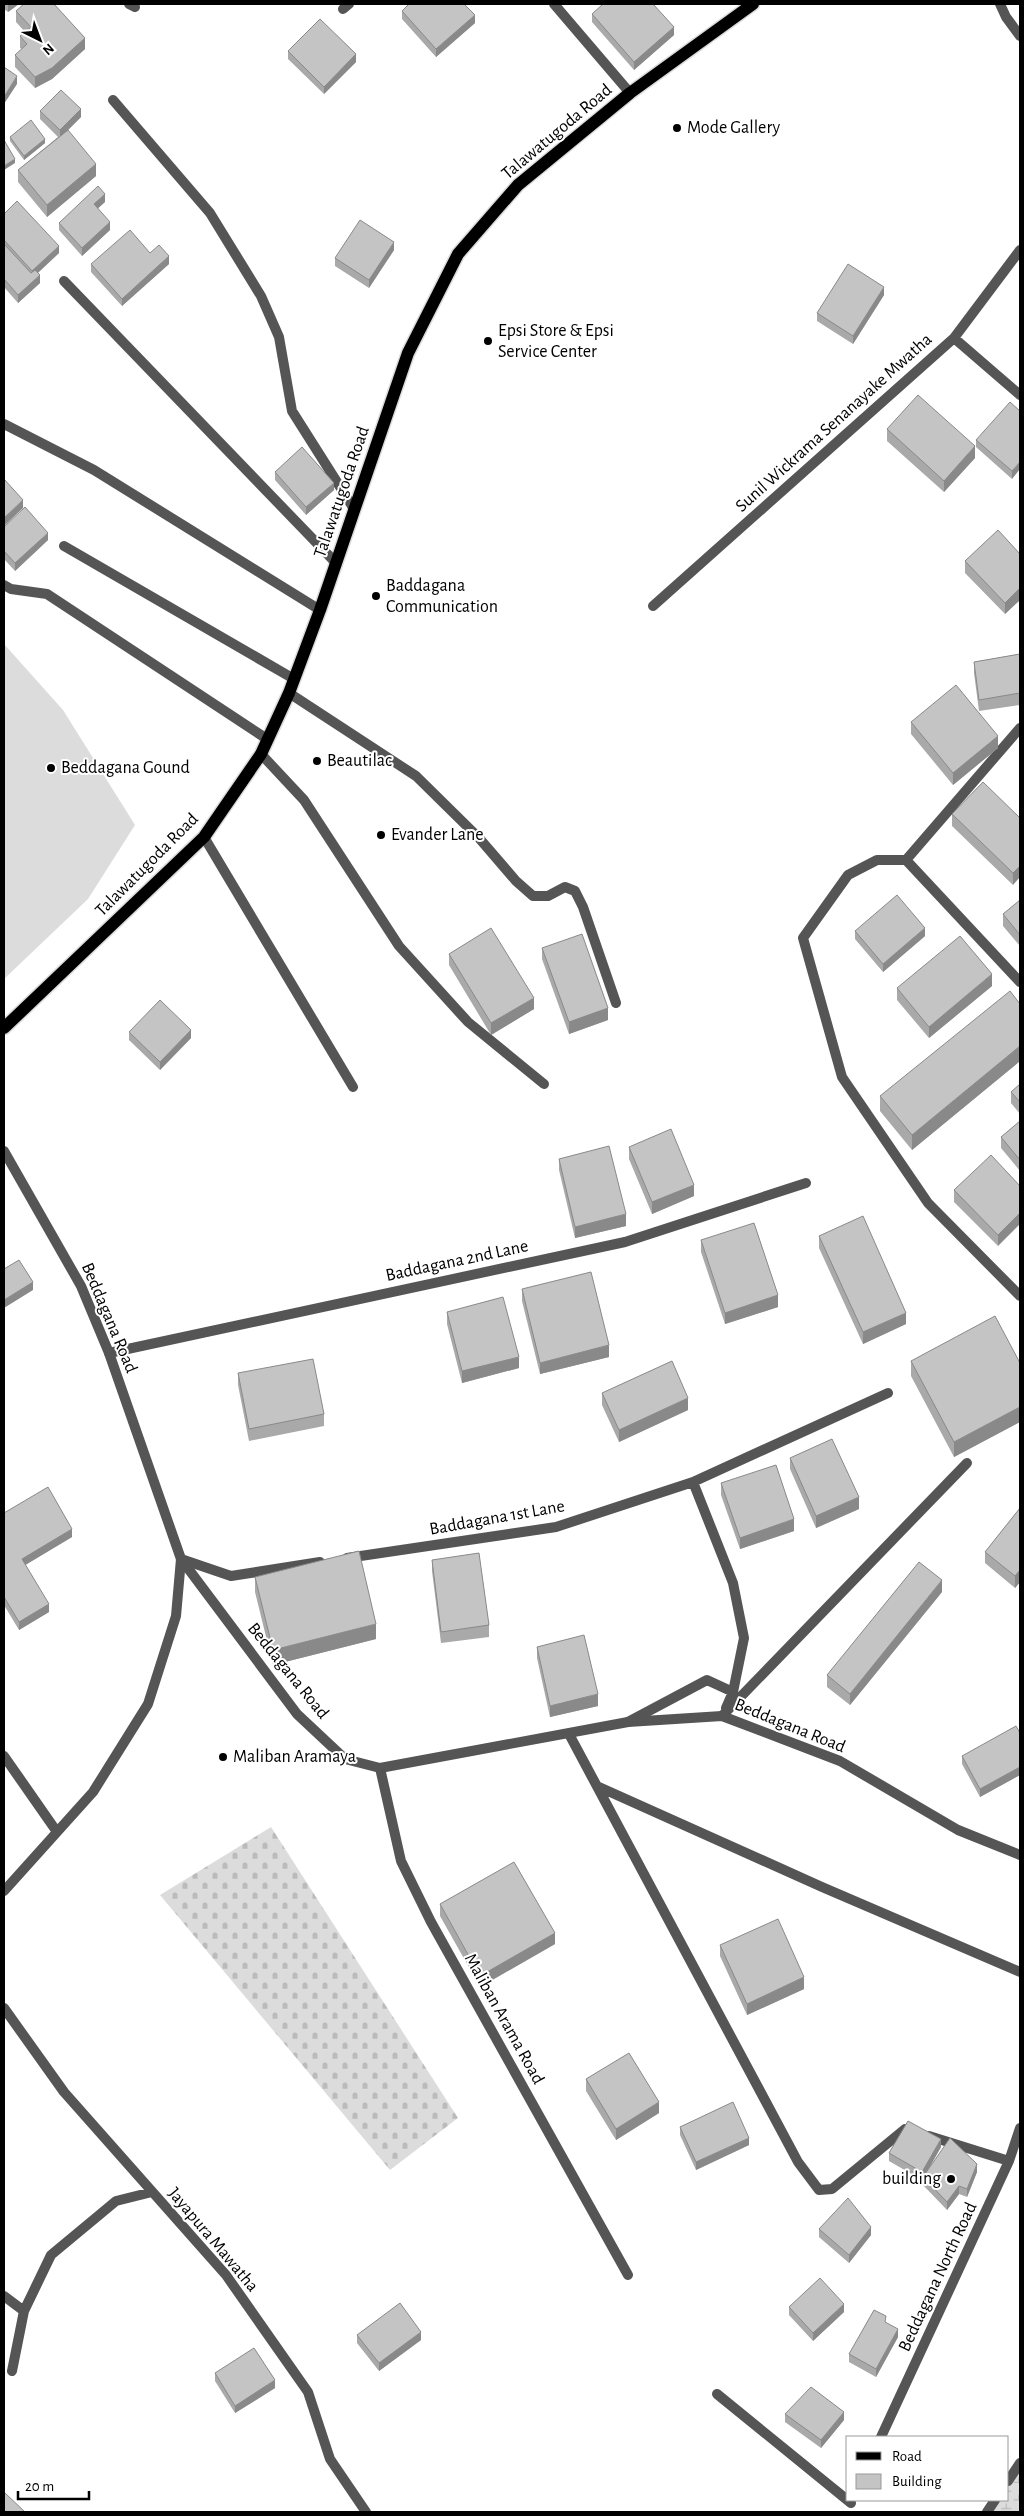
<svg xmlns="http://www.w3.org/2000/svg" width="1024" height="2516" font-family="'Alegreya Sans',sans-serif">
  <defs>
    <pattern id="wetland-marsh" width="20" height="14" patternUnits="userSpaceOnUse" patternTransform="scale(1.25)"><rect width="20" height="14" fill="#dcdcdc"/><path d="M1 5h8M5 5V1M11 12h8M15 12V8" fill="none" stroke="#bbb"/></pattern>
    <pattern id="cemetery-stones" width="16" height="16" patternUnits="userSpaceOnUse" patternTransform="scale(1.25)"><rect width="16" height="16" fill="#dcdcdc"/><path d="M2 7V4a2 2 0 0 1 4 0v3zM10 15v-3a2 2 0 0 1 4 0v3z" fill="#bbb"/></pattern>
  </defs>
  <rect width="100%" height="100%" fill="#fff"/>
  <!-- wetland -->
  <path fill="url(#wetland-marsh)" d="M 1020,2463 L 1020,2512 L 987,2512 L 995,2500 L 1008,2500 L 1008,2481 Z"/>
  <!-- cemetery -->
  <path fill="url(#cemetery-stones)" d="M 271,1827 L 458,2118 L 390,2170 L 160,1895 Z"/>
  <!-- pitch -->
  <path fill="#dcdcdc" d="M 4,644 L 63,710 L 135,825 L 88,899 L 4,979 Z"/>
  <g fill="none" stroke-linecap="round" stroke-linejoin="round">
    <!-- primary casing -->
    <g stroke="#dbdbdb" stroke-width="15">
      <path id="primary" d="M 4,1028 L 204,837 L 261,754 L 289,693 L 320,610 L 408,353 L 458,254 L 518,185 L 630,93 L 753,4"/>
    </g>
    <!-- service -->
    <path stroke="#555" stroke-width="10" d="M 289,693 L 416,776 L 479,838 L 516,881 L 533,896 L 548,896 L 565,887 L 575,891 L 583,907 L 616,1003"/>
    <!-- minor -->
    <path stroke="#555" stroke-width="10" d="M 129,4 L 135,7
      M 554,4 L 630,93
      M 1000,4 L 1006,17 L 1020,36
      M 343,9 L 349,4
      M 113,100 L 210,213 L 261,296 L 279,337 L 292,411 L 354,509
      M 64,281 L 336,563
      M 954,338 L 1020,395
      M 4,424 L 94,470 L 320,610
      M 64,546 L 294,679
      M 4,585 L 11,589 L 47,594 L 267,739
      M 653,606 L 954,338 L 1020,250
      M 261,754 L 304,800 L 399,946 L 468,1022 L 544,1084
      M 204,837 L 353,1087
      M 906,860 L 1020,728
      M 1020,982 L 906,860 L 877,860 L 848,875 L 803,938 L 842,1077 L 928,1203 L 1020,1296
      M 109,1353 L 625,1242 L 806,1183
      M 693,1482 L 733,1583 L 744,1638 L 733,1692 L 726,1708
      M 347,1558 L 556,1527 L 693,1482 L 888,1393
      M 722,1716 L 967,1463
      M 628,1722 L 707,1680 L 733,1692
      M 569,1734 L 798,2162 L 819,2190 L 832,2189 L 905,2129 L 912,2132
      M 4,1756 L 57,1832
      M 380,1768 L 401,1861 L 431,1922 L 628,2275
      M 599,1787 L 822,1887 L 1020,1972
      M 4,1891 L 93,1792 L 148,1704 L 176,1616 L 181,1559 L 231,1576 L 320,1562
      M 4,2008 L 64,2092 L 226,2275 L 308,2392 L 330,2459 L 366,2512
      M 929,2136 L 1009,2161
      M 4,2296 L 24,2311
      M 12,2371 L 24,2311 L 51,2255 L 116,2201 L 152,2192
      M 717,2394 L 851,2503
      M 881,2437 L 1009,2161 L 1020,2128
      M 1008,2481 L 1020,2463
      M 987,2512 L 995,2500"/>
    <!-- tertiary -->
    <path stroke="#555" stroke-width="10" d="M 4,1151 L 81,1286 L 109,1353 L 181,1559 L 297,1714 L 345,1759 L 380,1768 L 628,1722 L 722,1716 L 840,1761 L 958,1830 L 1020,1855"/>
    <!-- primary -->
    <use href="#primary" stroke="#000" stroke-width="12"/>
  </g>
  <!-- wall -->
  <path fill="#a9a9a9" d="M 4,4 L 19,4 L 8,12 L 4,9 Z
    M 16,11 L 85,49 L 52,79 L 35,88 L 15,67 L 15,55 L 22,49 L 20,48 L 20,36 L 25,32 L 16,22 Z
    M 402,11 L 475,23 L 436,57 L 402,19 Z
    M 592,14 L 674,35 L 634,70 L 592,22 Z
    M 288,51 L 356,62 L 324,94 L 288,59 Z
    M 40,111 L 81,117 L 68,130 L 96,176 L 47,217 L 18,182 L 18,170 L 58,137 L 40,119 Z
    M 10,137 L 45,143 L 24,160 L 10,141 Z
    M 105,202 L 98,208 L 110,230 L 82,256 L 59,230 L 59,223 Z
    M 4,214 L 59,253 L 38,273 L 40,283 L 18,303 L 4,287 Z
    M 394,250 L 369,288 L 335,266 L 335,258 Z
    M 150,253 L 169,264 L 122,306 L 91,272 L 91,264 Z
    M 884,295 L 853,344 L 817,321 L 817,313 Z
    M 1020,411 L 1012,479 L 976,447 L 976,440 Z
    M 887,429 L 975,458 L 944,492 L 887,441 Z
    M 275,472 L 334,490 L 306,515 L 275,480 Z
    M 4,527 L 48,540 L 15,571 L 4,559 Z
    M 1020,554 L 1020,600 L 1005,614 L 965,573 L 965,561 Z
    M 1020,654 L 1020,705 L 979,711 L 974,673 L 974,662 Z
    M 911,722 L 998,748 L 953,785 L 911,734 Z
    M 952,814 L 1020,818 L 1013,885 L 952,826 Z
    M 1020,900 L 1020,946 L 1003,926 L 1003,914 Z
    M 855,931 L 925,936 L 883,972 L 855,939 Z
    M 542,948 L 608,1020 L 569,1034 L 542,959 Z
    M 449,954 L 534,1009 L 491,1035 L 449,965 Z
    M 992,986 L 929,1038 L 897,1000 L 897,988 Z
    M 1020,1004 L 1020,1061 L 912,1150 L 880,1111 L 880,1096 Z
    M 129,1032 L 191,1038 L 160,1070 L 129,1040 Z
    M 1020,1084 L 1020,1114 L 1011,1103 L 1011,1092 Z
    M 1020,1121 L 1020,1171 L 1001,1148 L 1001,1137 Z
    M 629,1147 L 694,1196 L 652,1214 L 629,1159 Z
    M 559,1159 L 626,1226 L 575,1238 L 559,1170 Z
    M 1020,1186 L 998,1246 L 954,1202 L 954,1190 Z
    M 819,1236 L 906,1324 L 863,1344 L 819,1248 Z
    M 701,1240 L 778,1307 L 725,1324 L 701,1252 Z
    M 522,1289 L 609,1357 L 540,1374 L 522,1301 Z
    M 447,1312 L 519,1368 L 462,1383 L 447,1324 Z
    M 911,1361 L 1020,1363 L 1020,1422 L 954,1457 L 911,1376 Z
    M 238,1373 L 324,1414 L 324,1426 L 249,1441 L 238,1385 Z
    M 602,1393 L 688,1410 L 619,1442 L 602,1405 Z
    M 790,1458 L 859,1509 L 816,1528 L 790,1469 Z
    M 721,1483 L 794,1531 L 740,1549 L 721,1495 Z
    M 1020,1508 L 1020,1582 L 1015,1588 L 985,1563 L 985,1552 Z
    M 4,1513 L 72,1537 L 25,1565 L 49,1612 L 19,1630 L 4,1605 Z
    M 432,1560 L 489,1625 L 489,1637 L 441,1643 L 432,1571 Z
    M 255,1577 L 376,1639 L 273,1665 L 255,1592 Z
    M 942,1592 L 850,1705 L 827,1687 L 827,1675 Z
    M 537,1647 L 598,1706 L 550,1717 L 537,1658 Z
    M 1020,1733 L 1020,1775 L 980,1797 L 962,1764 L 962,1756 Z
    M 440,1904 L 555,1944 L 480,1987 L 440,1916 Z
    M 720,1945 L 804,1989 L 747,2015 L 720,1956 Z
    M 586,2079 L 659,2113 L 616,2140 L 586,2091 Z
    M 680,2127 L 749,2145 L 696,2170 L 680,2135 Z
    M 941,2147 L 927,2172 L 977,2172 L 967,2197 L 959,2194 L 947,2210 L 923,2185 L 923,2179 L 922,2180 L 889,2161 L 889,2153 Z
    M 819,2229 L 871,2235 L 849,2263 L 819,2237 Z
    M 789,2307 L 844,2312 L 813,2341 L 789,2315 Z
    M 886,2322 L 898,2337 L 876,2377 L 849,2362 L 849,2354 Z
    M 357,2335 L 421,2340 L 379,2371 L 357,2343 Z
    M 215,2373 L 275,2388 L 235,2413 L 215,2381 Z
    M 785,2414 L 844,2420 L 821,2448 L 785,2422 Z"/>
  <!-- shaded-wall -->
  <path fill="#898989" d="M 8,4 L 19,4 L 8,12 Z
    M 475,15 L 475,23 L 436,57 L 436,49 Z
    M 674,27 L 674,35 L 634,70 L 634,62 Z
    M 85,38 L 85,49 L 52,79 L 35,88 L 35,77 Z
    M 356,54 L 356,62 L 324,94 L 324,87 Z
    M 17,76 L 17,84 L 4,104 L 4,97 Z
    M 81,109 L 81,117 L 60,138 L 60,130 Z
    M 45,139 L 45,143 L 24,160 L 24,156 Z
    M 15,159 L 15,163 L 4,170 L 4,166 Z
    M 96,164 L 96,176 L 47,217 L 47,205 Z
    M 105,194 L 105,202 L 94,212 L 94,204 Z
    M 110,222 L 110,230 L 82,256 L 82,248 Z
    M 394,242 L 394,250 L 369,288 L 369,280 Z
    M 59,246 L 59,253 L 32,278 L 32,271 Z
    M 169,256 L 169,264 L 122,306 L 122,299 Z
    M 40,275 L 40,283 L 18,303 L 18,295 Z
    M 884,287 L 884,295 L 853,344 L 853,336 Z
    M 975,446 L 975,458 L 944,492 L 944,481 Z
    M 1020,462 L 1020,469 L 1012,479 L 1012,471 Z
    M 334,483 L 334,490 L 306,515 L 306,507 Z
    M 23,500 L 23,508 L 4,526 L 4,518 Z
    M 48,533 L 48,540 L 15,571 L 15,563 Z
    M 1020,588 L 1020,600 L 1005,614 L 1005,603 Z
    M 998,736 L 998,748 L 953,785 L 953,773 Z
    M 1020,866 L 1020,877 L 1013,885 L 1013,873 Z
    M 925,928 L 925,936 L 883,972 L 883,964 Z
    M 992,974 L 992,986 L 929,1038 L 929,1027 Z
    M 534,998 L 534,1009 L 491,1035 L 491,1023 Z
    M 608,1008 L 608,1020 L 569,1034 L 569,1022 Z
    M 191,1030 L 191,1038 L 160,1070 L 160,1062 Z
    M 1020,1046 L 1020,1061 L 912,1150 L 912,1135 Z
    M 694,1185 L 694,1196 L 652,1214 L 652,1202 Z
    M 1020,1213 L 1020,1224 L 998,1246 L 998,1235 Z
    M 626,1214 L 626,1226 L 575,1238 L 575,1227 Z
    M 33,1282 L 33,1290 L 4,1308 L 4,1300 Z
    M 778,1295 L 778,1307 L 725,1324 L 725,1313 Z
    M 906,1313 L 906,1324 L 863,1344 L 863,1332 Z
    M 609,1345 L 609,1357 L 540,1374 L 540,1363 Z
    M 519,1357 L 519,1368 L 462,1383 L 462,1371 Z
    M 688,1398 L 688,1410 L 619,1442 L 619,1430 Z
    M 1020,1407 L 1020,1422 L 954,1457 L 954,1442 Z
    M 859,1497 L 859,1509 L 816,1528 L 816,1516 Z
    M 794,1519 L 794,1531 L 740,1549 L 740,1538 Z
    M 72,1529 L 72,1537 L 22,1567 L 22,1559 Z
    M 1020,1570 L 1020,1582 L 1015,1588 L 1015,1576 Z
    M 942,1580 L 942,1592 L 850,1705 L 850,1694 Z
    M 49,1604 L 49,1612 L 19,1630 L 19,1622 Z
    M 376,1624 L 376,1639 L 273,1665 L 273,1650 Z
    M 598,1694 L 598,1706 L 550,1717 L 550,1706 Z
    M 1020,1767 L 1020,1775 L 980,1797 L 980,1789 Z
    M 555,1933 L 555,1944 L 480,1987 L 480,1976 Z
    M 804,1977 L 804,1989 L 747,2015 L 747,2004 Z
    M 659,2102 L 659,2113 L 616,2140 L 616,2129 Z
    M 749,2138 L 749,2145 L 696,2170 L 696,2162 Z
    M 941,2139 L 941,2147 L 922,2180 L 922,2172 Z
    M 977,2164 L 977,2172 L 967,2197 L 967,2189 Z
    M 959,2186 L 959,2194 L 947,2210 L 947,2202 Z
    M 871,2227 L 871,2235 L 849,2263 L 849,2255 Z
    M 844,2304 L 844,2312 L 813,2341 L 813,2333 Z
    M 898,2329 L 898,2337 L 876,2377 L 876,2369 Z
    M 421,2332 L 421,2340 L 379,2371 L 379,2363 Z
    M 275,2380 L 275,2388 L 235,2413 L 235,2406 Z
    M 844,2412 L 844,2420 L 821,2448 L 821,2440 Z"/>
  <!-- building -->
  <path fill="#c4c4c4" stroke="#898989" d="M 24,4 L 54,4 L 85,38 L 52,68 L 35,77 L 15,55 L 27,44 L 20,36 L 31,27 L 16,11 Z
    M 409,4 L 464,4 L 475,15 L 436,49 L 402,11 Z
    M 603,4 L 653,4 L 674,27 L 634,62 L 592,14 Z
    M 320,19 L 356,54 L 324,87 L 288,51 Z
    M 4,67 L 17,76 L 4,97 Z
    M 61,90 L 81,109 L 60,130 L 40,111 Z
    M 31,120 L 45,139 L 24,156 L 10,137 Z
    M 68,130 L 96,164 L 47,205 L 18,170 Z
    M 4,140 L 15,159 L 4,166 Z
    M 98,186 L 105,194 L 94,204 L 110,222 L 82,248 L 59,223 Z
    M 17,201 L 59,246 L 32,271 L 4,240 L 4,214 Z
    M 360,220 L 394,242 L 369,280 L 335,258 Z
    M 130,230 L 150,253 L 159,245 L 169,256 L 122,299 L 91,264 Z
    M 4,244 L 31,273 L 35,270 L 40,275 L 18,295 L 4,279 Z
    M 848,264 L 884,287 L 853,336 L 817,313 Z
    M 918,395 L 975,446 L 944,481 L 887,429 Z
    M 1010,402 L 1020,411 L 1020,462 L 1012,471 L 976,440 Z
    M 302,447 L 334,483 L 306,507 L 275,472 Z
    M 4,479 L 23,500 L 4,518 Z
    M 25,507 L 48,533 L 15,563 L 4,551 L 4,527 Z
    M 998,530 L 1020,554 L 1020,588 L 1005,603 L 965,561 Z
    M 1020,654 L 1020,693 L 979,700 L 974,662 Z
    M 956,685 L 998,736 L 953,773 L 911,722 Z
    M 983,782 L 1020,818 L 1020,866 L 1013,873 L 952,814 Z
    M 897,895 L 925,928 L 883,964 L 855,931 Z
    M 1020,900 L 1020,935 L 1003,914 Z
    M 491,928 L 534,998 L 491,1023 L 449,954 Z
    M 582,934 L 608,1008 L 569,1022 L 542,948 Z
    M 960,936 L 992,974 L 929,1027 L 897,988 Z
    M 1010,991 L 1020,1004 L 1020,1046 L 912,1135 L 880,1096 Z
    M 160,1000 L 191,1030 L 160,1062 L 129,1032 Z
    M 1020,1084 L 1020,1102 L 1011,1092 Z
    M 1020,1121 L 1020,1160 L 1001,1137 Z
    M 671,1129 L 694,1185 L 652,1202 L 629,1147 Z
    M 609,1146 L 626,1214 L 575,1227 L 559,1159 Z
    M 991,1155 L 1020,1186 L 1020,1213 L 998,1235 L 954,1190 Z
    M 863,1216 L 906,1313 L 863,1332 L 819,1236 Z
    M 754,1223 L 778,1295 L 725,1313 L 701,1240 Z
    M 19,1260 L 33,1282 L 4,1300 L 4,1269 Z
    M 591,1272 L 609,1345 L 540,1363 L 522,1289 Z
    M 503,1297 L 519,1357 L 462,1371 L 447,1312 Z
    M 995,1316 L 1020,1363 L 1020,1407 L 954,1442 L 911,1361 Z
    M 313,1359 L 324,1414 L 249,1429 L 238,1373 Z
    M 672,1361 L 688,1398 L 619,1430 L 602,1393 Z
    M 832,1439 L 859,1497 L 816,1516 L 790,1458 Z
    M 776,1465 L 794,1519 L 740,1538 L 721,1483 Z
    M 48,1487 L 72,1529 L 22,1559 L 49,1604 L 19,1622 L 4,1597 L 4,1513 Z
    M 1020,1508 L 1020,1570 L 1015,1576 L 985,1552 Z
    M 359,1551 L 376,1624 L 273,1650 L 255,1577 Z
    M 479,1553 L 489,1625 L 441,1632 L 432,1560 Z
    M 919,1562 L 942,1580 L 850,1694 L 827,1675 Z
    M 584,1635 L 598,1694 L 550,1706 L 537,1647 Z
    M 1016,1726 L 1020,1733 L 1020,1767 L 980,1789 L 962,1756 Z
    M 514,1862 L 555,1933 L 480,1976 L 440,1904 Z
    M 778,1919 L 804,1977 L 747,2004 L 720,1945 Z
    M 629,2053 L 659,2102 L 616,2129 L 586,2079 Z
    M 733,2102 L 749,2138 L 696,2162 L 680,2127 Z
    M 908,2121 L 941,2139 L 922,2172 L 889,2153 Z
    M 950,2138 L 977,2164 L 967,2189 L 959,2186 L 947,2202 L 923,2177 Z
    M 848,2198 L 871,2227 L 849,2255 L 819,2229 Z
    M 820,2278 L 844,2304 L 813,2333 L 789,2307 Z
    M 400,2303 L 421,2332 L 379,2363 L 357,2335 Z
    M 874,2310 L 886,2316 L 885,2322 L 898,2329 L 876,2369 L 849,2354 Z
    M 254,2348 L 275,2380 L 235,2406 L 215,2373 Z
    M 811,2387 L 844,2412 L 821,2440 L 785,2414 Z
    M 4,2492 L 25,2512 L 4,2512 Z"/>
  <!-- markers -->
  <g fill="#000" stroke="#fff" stroke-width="2">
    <circle cx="677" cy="128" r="5"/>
    <circle cx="488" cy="341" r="5"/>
    <circle cx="376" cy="596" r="5"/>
    <circle cx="317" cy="761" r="5"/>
    <circle cx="51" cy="768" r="5"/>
    <circle cx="381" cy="835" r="5"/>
    <circle cx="223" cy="1757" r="5"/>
    <circle cx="951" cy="2179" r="5"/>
  </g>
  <g text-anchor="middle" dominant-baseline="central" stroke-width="4" stroke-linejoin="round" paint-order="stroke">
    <!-- poi labels -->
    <g font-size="18" fill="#000" stroke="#fff" text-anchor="start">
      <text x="687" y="128">Mode Gallery</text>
      <text x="498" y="331">Epsi Store &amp; Epsi<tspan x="498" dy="21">Service Center</tspan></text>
      <text x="386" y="586">Baddagana<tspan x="386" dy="21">Communication</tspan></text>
      <text x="327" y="761">Beautilac</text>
      <text x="61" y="768">Beddagana Gound</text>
      <text x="391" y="835">Evander Lane</text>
      <text x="233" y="1757">Maliban Aramaya</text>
      <text x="941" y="2179" text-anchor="end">building</text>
    </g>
    <!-- street labels -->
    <g font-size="18" fill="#000" stroke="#fff">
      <text transform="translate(557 132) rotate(-40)">Talawatugoda Road</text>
      <text transform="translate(834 423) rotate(-42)">Sunil Wickrama Senanayake Mwatha</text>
      <text transform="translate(342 492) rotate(-71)">Talawatugoda Road</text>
      <text transform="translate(147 865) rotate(-45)">Talawatugoda Road</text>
      <text transform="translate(457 1261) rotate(-12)">Baddagana 2nd Lane</text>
      <text transform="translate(109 1318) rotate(67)">Beddagana Road</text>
      <text transform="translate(497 1518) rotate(-10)">Baddagana 1st Lane</text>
      <text transform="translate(288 1671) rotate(51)">Beddagana Road</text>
      <text transform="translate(790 1726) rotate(22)">Beddagana Road</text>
      <text transform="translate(504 2019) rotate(61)">Maliban Arama Road</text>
      <text transform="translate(213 2240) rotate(50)">Jayapura Mawatha</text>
      <text transform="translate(938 2277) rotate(-65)">Beddagana North Road</text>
    </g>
  </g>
  <!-- border -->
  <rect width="1024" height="2516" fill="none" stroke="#000000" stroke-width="10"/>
  <!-- legend -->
  <rect x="846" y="2436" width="162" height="65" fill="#ffffff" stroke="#999999"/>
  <rect x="856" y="2452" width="25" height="8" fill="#000000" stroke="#999999"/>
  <text x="892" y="2461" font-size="15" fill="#000000">Road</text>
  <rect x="856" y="2474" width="25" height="15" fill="#c4c4c4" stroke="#999999"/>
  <text x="892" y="2486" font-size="15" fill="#000000">Building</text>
  <!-- north arrow -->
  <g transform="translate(40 40) rotate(138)" stroke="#ffffff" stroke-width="4" paint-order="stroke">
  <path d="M0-4L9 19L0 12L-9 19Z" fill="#000000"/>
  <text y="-8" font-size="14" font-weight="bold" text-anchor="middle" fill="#000000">N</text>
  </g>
  <!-- scale -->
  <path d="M18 2491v8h71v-8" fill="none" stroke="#000000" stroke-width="2.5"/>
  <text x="25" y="2491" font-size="15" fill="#000000" stroke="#ffffff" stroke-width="4" paint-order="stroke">20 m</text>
</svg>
